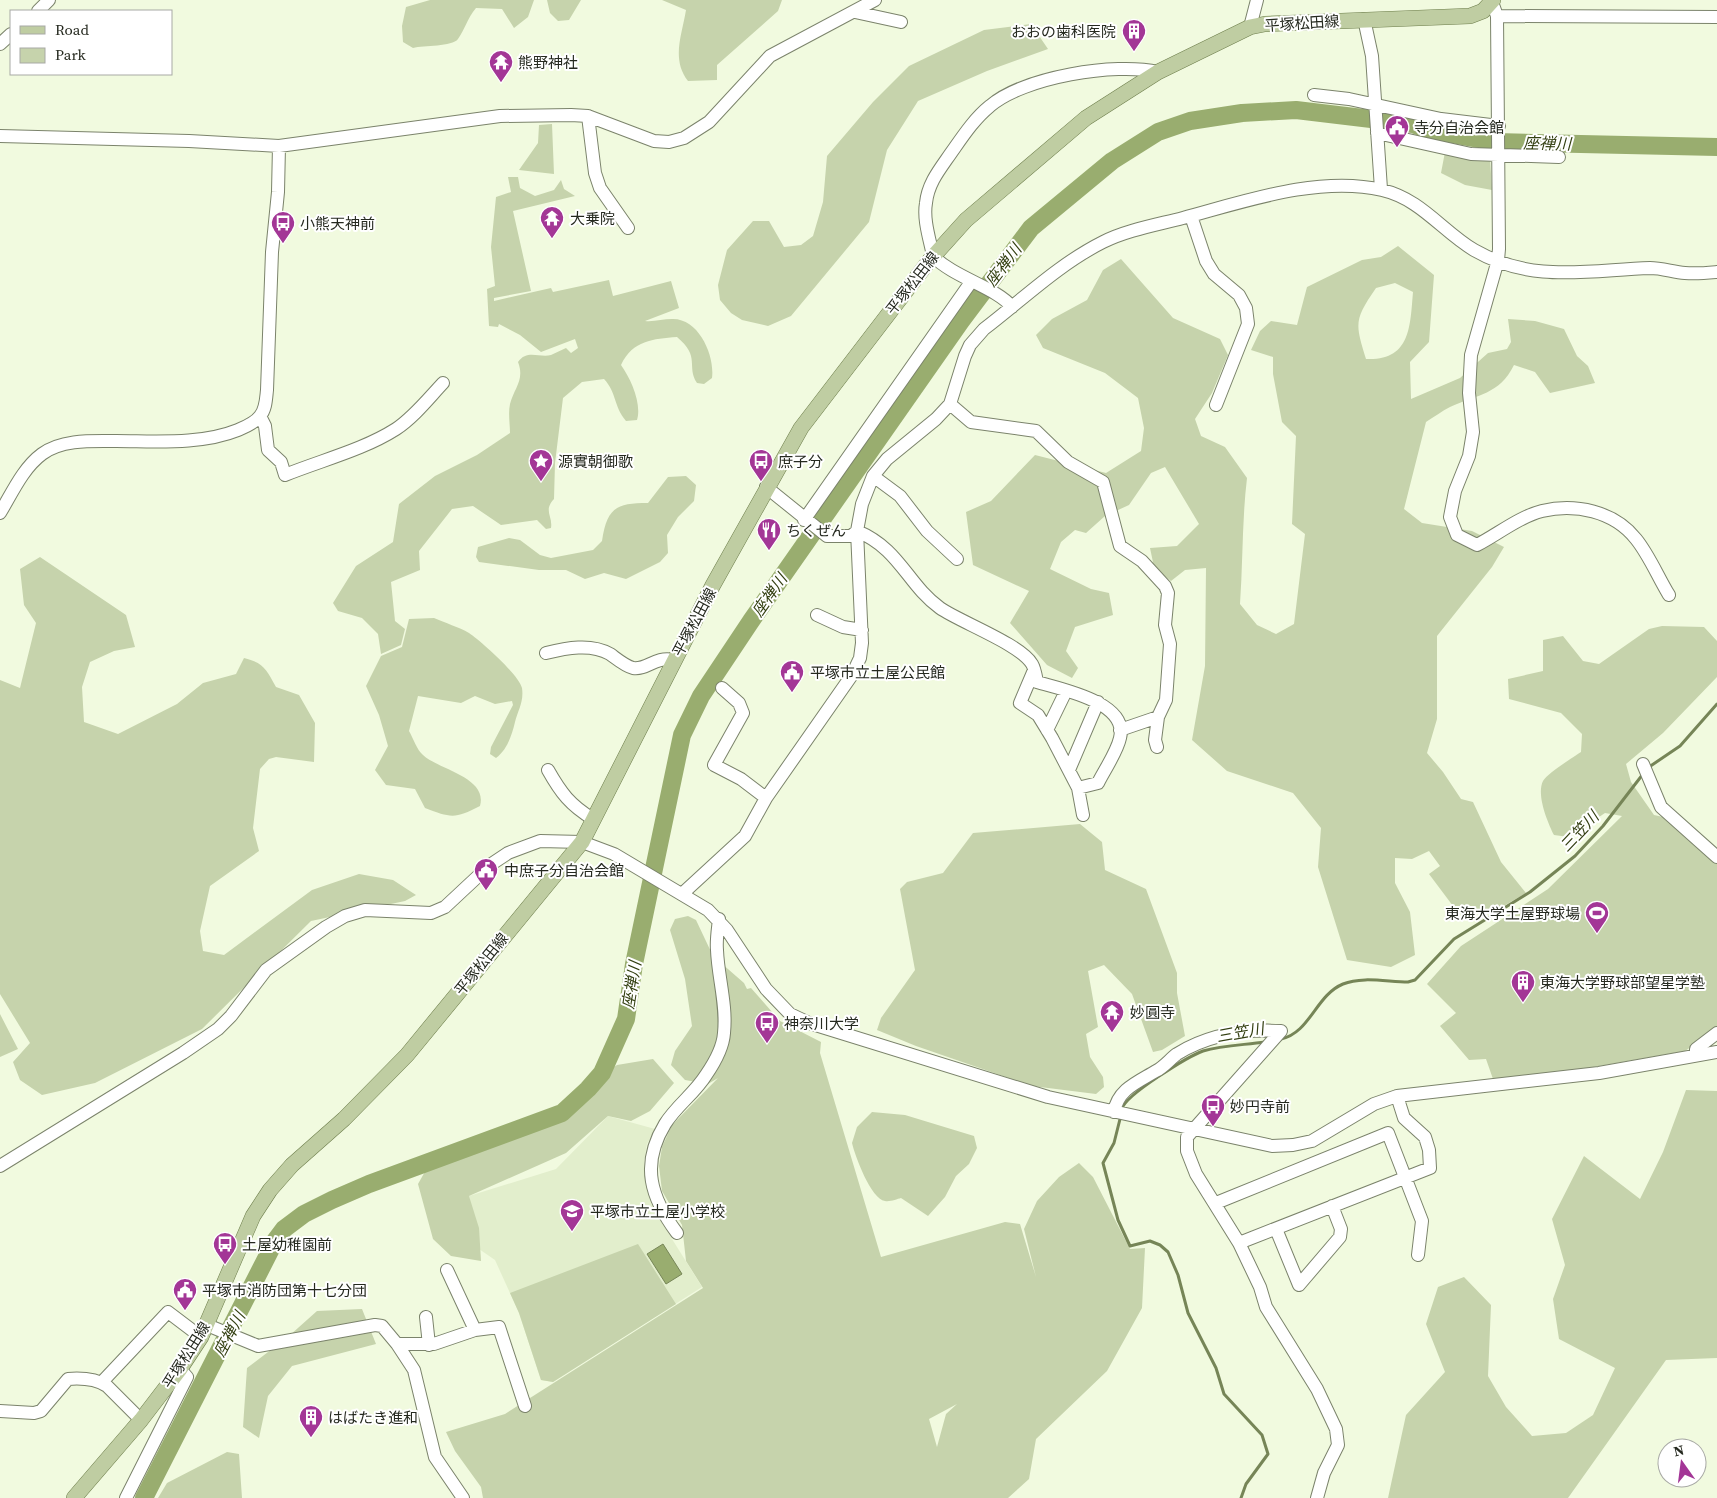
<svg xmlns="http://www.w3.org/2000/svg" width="1717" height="1498" font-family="'Source Serif 4','Noto Sans JP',serif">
  <rect width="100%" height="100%" fill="#f1fadf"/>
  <!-- built -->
  <path fill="#e2eecc" d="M 608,1116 L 655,1129 L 647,1144 L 644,1161 L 646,1186 L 657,1215 L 702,1287 L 553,1382 L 541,1380 L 519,1313 L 495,1260 L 479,1249 L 469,1196 L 556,1169 Z"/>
  <!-- green -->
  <path fill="#c6d3ac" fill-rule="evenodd" d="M 430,0 L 534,0 L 528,17 L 514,28 L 502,9 L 476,8 C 467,19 465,29 458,39 C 452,47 424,45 413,48 L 403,42 L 402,26 L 406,7 Z
    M 547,0 L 581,0 L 569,20 L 558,21 L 550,13 Z
    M 662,0 L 782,0 L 778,11 L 717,65 L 717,80 L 688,81 C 671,59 682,35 686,10 Z
    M 1031,24 L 1048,49 L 987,71 L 918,101 L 887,150 L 869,222 L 791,316 L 768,326 L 742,320 L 731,313 L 720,300 L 718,285 L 727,250 L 753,221 L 769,221 L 784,247 L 801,245 L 813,236 L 823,202 L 827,156 L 873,102 L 909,66 L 984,30 Z
    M 552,124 L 554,174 L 519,170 L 538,143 L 539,125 Z
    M 1445,152 L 1490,158 L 1492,190 L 1465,185 L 1441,173 Z
    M 508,177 L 518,177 L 520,188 L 535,196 L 554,190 L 561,180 L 564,189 L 575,196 L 513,211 L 531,291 L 494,298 L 494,301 L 551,288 L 553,292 L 609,280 L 613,296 L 671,281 L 679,308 L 645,321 C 654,322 663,319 672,319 C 699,318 715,356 712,378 L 704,384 L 697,383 C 686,366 701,357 677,337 C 653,339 633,340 621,365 C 631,379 642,404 637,420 L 626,421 C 613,405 617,393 604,379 L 582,382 L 563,398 L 555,463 L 554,499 C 543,511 553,516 551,528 L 546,529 L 537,520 L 501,525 L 473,506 L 452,509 L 419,551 L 420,570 L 391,582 L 395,621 L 405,629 L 401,645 L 381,654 L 378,634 L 362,618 L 338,611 L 333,603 L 356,566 L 393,542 L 399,504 L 435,476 L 477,455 L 510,433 C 510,424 508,413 510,404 C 514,388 525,380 518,362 C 527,349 539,358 551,355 C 556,353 561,350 566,348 L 571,353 L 578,348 L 575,339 L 541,352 L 520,335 L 499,324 L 498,327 L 489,326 L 487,289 L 495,286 L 491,247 L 496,197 L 511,192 Z
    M 1398,246 L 1434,275 L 1429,342 L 1410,362 L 1411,399 L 1460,378 L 1488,353 L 1507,349 L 1511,342 L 1508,319 L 1535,321 L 1564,329 L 1577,356 L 1588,366 L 1595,383 L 1550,393 L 1535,372 L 1514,365 C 1499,395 1478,394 1450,407 C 1442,411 1434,417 1426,422 L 1404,509 L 1422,523 L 1472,531 L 1504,547 L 1492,567 L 1437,636 L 1437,719 L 1427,753 L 1443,772 L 1461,799 L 1473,802 L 1501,862 L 1526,893 L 1502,907 L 1459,914 L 1429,874 L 1440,866 L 1429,851 L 1412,859 L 1395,858 L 1395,883 L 1410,912 L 1415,955 L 1391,967 L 1347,960 L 1318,867 L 1321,828 L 1293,793 L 1227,771 L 1192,740 L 1205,666 L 1206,568 L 1185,570 L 1171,581 L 1154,567 L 1150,548 L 1177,546 L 1199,524 L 1165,467 L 1151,473 L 1129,505 L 1105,516 L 1086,533 L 1075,530 L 1061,542 L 1050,569 L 1091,589 L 1109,593 L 1113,615 L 1075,627 L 1066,651 L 1078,668 L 1072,678 L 1047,665 L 1010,623 L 1029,591 L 973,565 L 966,512 L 991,501 L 1035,455 L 1106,473 L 1141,451 L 1144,428 L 1138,398 L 1105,373 L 1043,348 L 1036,335 L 1052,319 L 1087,300 L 1103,270 L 1121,259 L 1173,318 L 1220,339 L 1228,355 L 1212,393 L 1195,419 L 1201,436 L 1225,447 L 1247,478 C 1242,519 1243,562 1240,604 L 1257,625 L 1276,634 L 1294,624 L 1305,534 L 1292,524 L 1296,436 L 1282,422 L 1273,374 L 1273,357 L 1251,350 L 1260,331 L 1271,321 L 1297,325 L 1307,287 L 1362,260 L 1381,257 ZM 1395,283 L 1413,292 C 1410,326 1411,361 1366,359 C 1355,323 1354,320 1376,288 Z
    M 686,476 L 696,485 L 694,501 L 678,517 L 667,535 L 668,553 L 660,562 L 626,579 L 604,573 L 585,579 L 566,570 L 539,570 L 479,562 L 476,557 L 478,547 L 509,538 L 520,540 L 540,555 L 551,558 L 593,550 L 602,541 C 607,508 616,503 648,503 L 668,477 Z
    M 40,557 L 126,615 L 135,647 L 114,651 L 90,662 L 82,687 L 84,722 L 118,734 L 177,704 L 203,683 L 236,674 L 244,658 C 264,663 266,669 276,687 L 299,695 L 315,723 L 314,762 L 276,757 L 269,759 L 260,769 L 253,828 L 259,851 L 210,886 L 200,931 L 203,951 L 224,955 L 312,890 L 359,874 L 393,880 L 416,895 L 405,901 L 311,921 L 202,1029 L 95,1083 L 42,1095 L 20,1080 L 13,1062 L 30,1043 L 0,994 L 0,680 L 20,688 L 36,623 L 24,605 L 20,569 Z
    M 434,618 C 445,623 459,627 469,633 C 481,641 519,675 522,688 C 524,702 518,710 515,722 C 512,735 507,750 496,758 L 490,754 L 491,747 L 513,705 L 512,701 L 495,704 L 475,696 L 461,703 L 418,696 L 409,731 C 413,738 417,750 423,755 C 439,770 488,777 480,806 C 455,819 451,818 425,808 L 415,789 L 386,785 L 375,770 L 388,746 L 379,715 L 366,686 L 381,656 L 402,647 L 409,619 Z
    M 1662,626 L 1704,627 L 1717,641 L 1717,677 L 1663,733 L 1626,764 L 1631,782 L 1654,815 L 1663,817 L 1717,861 L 1717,1029 L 1685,1051 L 1588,1068 L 1493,1079 L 1486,1059 L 1469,1060 L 1440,1026 L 1456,1013 L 1427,984 L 1461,946 L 1548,889 L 1622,816 L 1605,813 L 1569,837 L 1554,835 C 1548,823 1536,795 1543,781 C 1548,773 1572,758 1581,752 L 1582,734 L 1561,713 L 1509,699 L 1508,679 L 1543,671 L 1543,640 L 1563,636 L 1583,661 L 1599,664 L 1649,629 Z
    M 1080,824 L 1102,842 L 1105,870 L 1146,889 L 1177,973 L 1177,993 L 1185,1036 L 1162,1050 L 1153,1052 L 1132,994 L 1104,965 L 1088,971 L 1098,1027 L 1086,1034 L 1090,1057 L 1103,1077 L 1104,1087 L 1096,1094 L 1032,1086 L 916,1046 L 877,1030 L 881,1018 L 915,970 L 900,889 L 907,882 L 943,873 L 973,833 Z
    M 688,916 L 696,920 L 713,956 L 744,983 L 747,989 L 751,988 L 780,1021 L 821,1042 L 820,1053 L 881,1257 L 1005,1222 L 1020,1224 L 1036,1277 L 1024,1229 L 1037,1201 L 1059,1177 L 1079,1163 L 1093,1177 L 1130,1249 L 1145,1248 L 1142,1308 L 1107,1371 L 1036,1439 L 1029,1479 L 1008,1498 L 483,1498 L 481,1487 L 455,1451 L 446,1432 L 505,1414 L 703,1288 L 686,1261 L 682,1225 L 662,1191 L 659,1166 L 662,1147 L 672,1125 L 718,1078 L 708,1084 L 685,1080 L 671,1065 L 675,1051 L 692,1026 L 685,979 L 670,930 L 675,919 ZM 957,1404 L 946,1414 L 937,1447 L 929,1419 Z
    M 0,1014 L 18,1049 L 0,1057 Z
    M 653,1059 L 674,1083 L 650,1111 L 631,1121 L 608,1116 L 566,1153 L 469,1196 L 479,1228 L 481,1261 L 451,1256 L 433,1239 L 418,1184 L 427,1168 L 469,1146 L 549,1114 L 581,1088 L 617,1065 Z
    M 1686,1090 L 1717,1091 L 1717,1358 L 1666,1360 L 1568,1498 L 1388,1498 L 1406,1415 L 1445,1372 L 1426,1324 L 1438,1287 L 1464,1277 L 1491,1305 L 1488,1376 L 1506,1407 L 1532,1436 L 1566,1433 L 1593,1415 L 1615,1368 L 1559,1339 L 1553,1299 L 1565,1265 L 1552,1219 L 1584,1156 L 1640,1199 L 1663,1152 Z
    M 872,1112 L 905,1115 L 974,1136 L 977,1148 L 969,1164 L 956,1176 L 945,1197 L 928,1216 L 901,1198 C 897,1199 890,1202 885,1201 C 871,1199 855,1156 852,1143 L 857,1127 Z
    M 638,1244 L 676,1304 L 553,1382 L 541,1380 L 519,1313 L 510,1293 Z
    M 362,1309 L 376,1344 L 292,1366 L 268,1396 L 259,1438 L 243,1427 L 247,1368 L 289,1336 L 317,1311 Z
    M 227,1452 L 239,1454 L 242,1498 L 158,1498 L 167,1483 Z"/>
  <!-- water -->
  <path fill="#99ad6f" stroke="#768557" d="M 663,1244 L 682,1274 L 666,1284 L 647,1254 Z"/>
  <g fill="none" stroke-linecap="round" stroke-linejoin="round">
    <!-- stream -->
    <path stroke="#768557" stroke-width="3" d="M 1649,767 L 1680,746 L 1717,704
      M 1281,1039 C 1310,1033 1316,995 1343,984 C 1362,976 1388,982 1408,982 L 1415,980 L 1454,939 L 1530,892 L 1575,856 L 1603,826 L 1643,774
      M 1122,1109 C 1125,1095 1189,1056 1203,1051 C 1223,1045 1245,1045 1265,1042
      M 1121,1115 L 1114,1143 L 1103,1163 L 1118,1220 L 1130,1246 L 1150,1241 L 1160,1245 L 1168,1252 L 1178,1275 L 1188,1313 L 1216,1368 L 1224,1394 L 1262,1435 L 1268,1454 L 1246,1484 L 1241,1498"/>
    <!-- river -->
    <path stroke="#99ad6f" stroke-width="18" d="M 144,1498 L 275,1241 L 284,1229 L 304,1214 L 332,1200 L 369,1184 L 562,1113 L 588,1089 L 602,1073 L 626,1019 L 634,964 L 682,735 L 701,696 L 751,621 L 961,321 L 1031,228 L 1112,161 L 1158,132 L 1190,121 L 1242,113 L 1296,110 L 1413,124 L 1429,130 L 1495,142 L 1717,147"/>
    <!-- minor casing -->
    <g stroke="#7b836b" stroke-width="14">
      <path id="minor" d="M 1492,2 L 1497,16 L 1499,249 L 1498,260 L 1471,355 L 1469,393 L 1473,432 L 1469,456 L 1455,491 L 1450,517 L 1457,535 L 1477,545 C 1498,534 1519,517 1542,511 C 1575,503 1614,511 1636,539 C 1649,555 1658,577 1669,595
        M 38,11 L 49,0
        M 855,12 L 901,22
        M 1497,16 L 1717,17
        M 1364,19 L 1372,56 L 1381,189
        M 1250,27 L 1257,0
        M 0,44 L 11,34
        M 1314,95 L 1349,99 L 1441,119 L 1499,126
        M 588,116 L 595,173 L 600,188 L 628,228
        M 1377,133 L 1471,154 L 1559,157
        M 0,136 L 189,141 L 279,146 L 500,116 L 571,115 L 588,116 L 654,141 L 669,142 L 684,138 L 709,122 L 770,56 L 875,0
        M 1191,216 L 1206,261 L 1214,274 L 1239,295 L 1246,308 L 1248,324 L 1216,405
        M 1012,307 C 997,288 953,277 933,256 C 930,240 923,220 926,203 C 928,183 940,169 951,153 C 963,136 974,119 990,106 C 1024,77 1115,62 1158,72
        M 950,404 L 971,422 L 1036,431 L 1068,462 L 1103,482 L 1120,546 L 1142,561 L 1165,586 L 1168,593 L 1165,625 L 1170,644 L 1166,700 L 1158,717 L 1155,740 L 1157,747
        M 260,416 L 265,426 L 268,450 L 281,462 L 285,475 C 322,460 363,450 396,429 C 414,417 428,399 443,383
        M 873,476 L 900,496 L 927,531 L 957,559
        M 766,487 L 827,536 L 851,536 L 857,531 C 900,549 907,584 940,608 C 960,622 1020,644 1032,664 C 1035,669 1036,677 1037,682 C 1060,689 1129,702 1120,738 C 1117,752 1105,769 1098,783 L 1078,788
        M 0,513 C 12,493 23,468 42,454 C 62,439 93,441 116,441 C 155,441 201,445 238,430 C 245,427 255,423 260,416 C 266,409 266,399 267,390 L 272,252 L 278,192 L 279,146
        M 804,520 L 971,282
        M 817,615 L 843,627 L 862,630
        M 546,653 C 566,648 591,643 610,654 C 617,659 625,666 633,668 C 648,670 654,656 674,660
        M 1034,670 L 1020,703 L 1038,715 L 1052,738 L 1078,788 L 1083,815
        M 722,688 L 739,703 L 743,713 L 714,765 L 741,779 L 766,798
        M 1047,730 L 1066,691
        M 1120,730 L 1158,717
        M 1643,764 L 1661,807 L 1717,857
        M 548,770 C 561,793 570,805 593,819
        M 1069,770 L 1098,702
        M 682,894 L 745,836 L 766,798 L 852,675 L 860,658 L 862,643 L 857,531 L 862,504 L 873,476 L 887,459 L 936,419 L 950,404 L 965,356 L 970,345 L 984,329 C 1022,300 1059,264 1103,242 C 1127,230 1156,225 1183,218 C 1243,202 1319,175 1382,190 C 1421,199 1442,231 1474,250 C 1533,284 1588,270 1650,268 C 1662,268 1673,272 1685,273 C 1696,274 1706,273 1717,272
        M 1281,1031 L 1187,1137 L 1187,1151 L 1196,1174 L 1239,1243 L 1260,1287 L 1266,1307 L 1317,1389 L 1336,1429 L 1338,1445 L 1324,1473 L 1317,1498
        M 1696,1054 L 1696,1049 L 1717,1033
        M 1114,1112 C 1118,1089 1138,1082 1156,1071 C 1164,1067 1170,1059 1177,1054 C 1208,1035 1245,1029 1281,1031
        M 0,1166 L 183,1053 L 218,1029 L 231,1016 L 266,970 L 326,927 L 345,916 L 365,910 L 431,913 L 445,907 L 490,865 L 508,853 L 540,841 L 582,842 L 614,854 L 708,910 L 727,930 L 766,989 L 790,1014 L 809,1023 L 1048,1097 L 1272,1146 L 1293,1145 L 1312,1141 L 1374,1104 L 1397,1096 L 1599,1073 L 1717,1052
        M 1216,1203 L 1388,1133 L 1422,1221 L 1418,1255
        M 1276,1229 L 1299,1285 L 1340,1237 L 1341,1229 L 1332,1206
        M 677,1233 C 651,1198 640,1165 665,1124 C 676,1106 695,1093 706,1075 C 715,1062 723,1048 724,1033 C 727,1005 718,977 717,950 C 716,940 718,929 719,919
        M 1239,1243 L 1430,1168 L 1429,1150 L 1425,1137 L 1404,1118 L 1397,1096
        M 447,1270 L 475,1330
        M 426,1317 L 429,1345
        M 207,1325 L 258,1346 L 375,1325 L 382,1326 L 397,1344 L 414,1370 L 435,1457 L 463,1498
        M 397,1344 L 434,1344 L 475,1330 L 499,1327 L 525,1406
        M 102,1382 L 168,1312 L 201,1337
        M 0,1411 L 34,1413 L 41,1411 L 68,1379 C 80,1378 96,1379 107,1386 L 141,1420
        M 126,1498 L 187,1377 L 180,1369"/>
    </g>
    <!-- major casing -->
    <g stroke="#6e7e4c" stroke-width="16">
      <path id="major" d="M 74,1498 L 141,1420 L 180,1369 L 201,1337 L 253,1216 L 270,1190 L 292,1165 L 344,1119 L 407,1055 L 582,842 L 713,585 L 801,428 L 929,261 L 966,220 L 1086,118 L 1158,72 L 1250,27 L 1265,24 L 1470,16 L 1483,11 L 1493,0"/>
    </g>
    <!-- minor -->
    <use href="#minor" stroke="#fff" stroke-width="12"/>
    <!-- major -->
    <use href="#major" stroke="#bfcda2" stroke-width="15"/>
  </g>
  <!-- icons -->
  <defs>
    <g id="building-pin" transform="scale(1.25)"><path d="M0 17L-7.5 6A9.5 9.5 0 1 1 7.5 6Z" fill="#a33696" stroke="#fff"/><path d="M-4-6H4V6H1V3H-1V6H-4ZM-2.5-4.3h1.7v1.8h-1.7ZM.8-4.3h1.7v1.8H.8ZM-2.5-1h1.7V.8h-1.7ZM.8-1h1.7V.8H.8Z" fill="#fff"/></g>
    <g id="temple-pin" transform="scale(1.25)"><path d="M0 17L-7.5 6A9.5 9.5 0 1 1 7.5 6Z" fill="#a33696" stroke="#fff"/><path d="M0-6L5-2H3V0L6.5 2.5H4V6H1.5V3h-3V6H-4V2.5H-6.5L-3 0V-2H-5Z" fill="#fff"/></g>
    <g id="civic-pin" transform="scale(1.25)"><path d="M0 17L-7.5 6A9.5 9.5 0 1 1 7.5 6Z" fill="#a33696" stroke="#fff"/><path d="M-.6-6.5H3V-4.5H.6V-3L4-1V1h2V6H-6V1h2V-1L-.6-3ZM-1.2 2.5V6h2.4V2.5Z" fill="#fff"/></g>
    <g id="bus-pin" transform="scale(1.25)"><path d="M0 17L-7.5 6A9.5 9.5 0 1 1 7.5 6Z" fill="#a33696" stroke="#fff"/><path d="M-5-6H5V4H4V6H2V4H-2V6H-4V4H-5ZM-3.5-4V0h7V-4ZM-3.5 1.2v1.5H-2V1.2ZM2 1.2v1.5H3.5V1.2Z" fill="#fff"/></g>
    <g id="sight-pin" transform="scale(1.25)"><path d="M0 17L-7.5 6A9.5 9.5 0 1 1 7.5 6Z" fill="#a33696" stroke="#fff"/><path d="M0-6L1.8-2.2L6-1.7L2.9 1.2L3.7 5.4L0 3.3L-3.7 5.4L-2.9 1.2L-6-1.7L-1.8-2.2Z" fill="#fff"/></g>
    <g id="restaurant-pin" transform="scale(1.25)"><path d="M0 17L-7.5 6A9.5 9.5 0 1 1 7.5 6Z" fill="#a33696" stroke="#fff"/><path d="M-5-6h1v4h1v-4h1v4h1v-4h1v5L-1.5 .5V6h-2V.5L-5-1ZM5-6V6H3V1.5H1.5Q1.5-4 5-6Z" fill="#fff"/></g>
    <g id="stadium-pin" transform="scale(1.25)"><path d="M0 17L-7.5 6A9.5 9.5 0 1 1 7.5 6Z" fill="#a33696" stroke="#fff"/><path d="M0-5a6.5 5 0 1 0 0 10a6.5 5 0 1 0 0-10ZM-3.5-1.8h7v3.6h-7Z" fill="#fff"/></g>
    <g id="school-pin" transform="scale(1.25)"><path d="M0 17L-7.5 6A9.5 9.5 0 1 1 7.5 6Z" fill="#a33696" stroke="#fff"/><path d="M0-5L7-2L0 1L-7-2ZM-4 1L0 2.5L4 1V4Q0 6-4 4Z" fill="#fff"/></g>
  </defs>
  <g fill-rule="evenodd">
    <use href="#building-pin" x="1134" y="31"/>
    <use href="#temple-pin" x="501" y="62"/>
    <use href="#civic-pin" x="1397" y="127"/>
    <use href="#temple-pin" x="552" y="218"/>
    <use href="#bus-pin" x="283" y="223"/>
    <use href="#sight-pin" x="541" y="461"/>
    <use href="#bus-pin" x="761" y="461"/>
    <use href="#restaurant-pin" x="769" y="530"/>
    <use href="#civic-pin" x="792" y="672"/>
    <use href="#civic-pin" x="486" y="870"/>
    <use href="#stadium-pin" x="1597" y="913"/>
    <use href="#building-pin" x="1523" y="982"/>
    <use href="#temple-pin" x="1112" y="1012"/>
    <use href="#bus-pin" x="767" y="1023"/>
    <use href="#bus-pin" x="1213" y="1106"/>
    <use href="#school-pin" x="572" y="1211"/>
    <use href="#bus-pin" x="225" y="1244"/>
    <use href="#civic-pin" x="185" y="1290"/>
    <use href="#building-pin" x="311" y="1417"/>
  </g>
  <g text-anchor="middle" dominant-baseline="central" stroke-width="4" stroke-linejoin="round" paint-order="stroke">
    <!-- street labels -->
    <g font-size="15" fill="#25291f" stroke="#fff">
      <text transform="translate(1302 23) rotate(-4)">平塚松田線</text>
      <text transform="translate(912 283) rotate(-52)">平塚松田線</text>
      <text transform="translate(694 622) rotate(-62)">平塚松田線</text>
      <text transform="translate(481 964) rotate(-51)">平塚松田線</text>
      <text transform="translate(186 1355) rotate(-58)">平塚松田線</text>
    </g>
    <!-- poi labels -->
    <g font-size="15" fill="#25291f" stroke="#fff" text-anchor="start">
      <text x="1116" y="31" text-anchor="end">おおの歯科医院</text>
      <text x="518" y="62">熊野神社</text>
      <text x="1414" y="127">寺分自治会館</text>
      <text x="570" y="218">大乗院</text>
      <text x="300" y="223">小熊天神前</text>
      <text x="558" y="461">源實朝御歌</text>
      <text x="778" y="461">庶子分</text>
      <text x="786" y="530">ちくぜん</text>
      <text x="810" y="672">平塚市立土屋公民館</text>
      <text x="504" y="870">中庶子分自治会館</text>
      <text x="1580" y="913" text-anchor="end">東海大学土屋野球場</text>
      <text x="1540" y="982">東海大学野球部望星学塾</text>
      <text x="1130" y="1012">妙圓寺</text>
      <text x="784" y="1023">神奈川大学</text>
      <text x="1230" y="1106">妙円寺前</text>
      <text x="590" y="1211">平塚市立土屋小学校</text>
      <text x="242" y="1244">土屋幼稚園前</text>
      <text x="202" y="1290">平塚市消防団第十七分団</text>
      <text x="328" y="1417">はばたき進和</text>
    </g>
    <!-- water labels -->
    <g font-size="16" font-style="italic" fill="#333f11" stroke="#fff">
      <text transform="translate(1547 143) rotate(1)">座禅川</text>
      <text transform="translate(1003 265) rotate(-53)">座禅川</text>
      <text transform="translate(769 595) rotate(-55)">座禅川</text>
      <text transform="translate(1579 831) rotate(-47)">三笠川</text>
      <text transform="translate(631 985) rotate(-81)">座禅川</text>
      <text transform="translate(1240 1032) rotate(-10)">三笠川</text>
      <text transform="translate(229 1334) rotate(-62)">座禅川</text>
    </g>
  </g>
  <!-- legend -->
  <rect x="10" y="10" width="162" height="65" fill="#ffffff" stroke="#a8a9a5"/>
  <rect x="20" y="26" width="25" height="8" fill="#bfcda2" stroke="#a8a9a5"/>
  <text x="55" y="35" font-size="15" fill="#25291f">Road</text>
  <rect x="20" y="48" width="25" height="15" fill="#c6d3ac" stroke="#a8a9a5"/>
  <text x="55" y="60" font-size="15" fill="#25291f">Park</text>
  <!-- north arrow -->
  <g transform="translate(1682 1463) rotate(346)"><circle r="24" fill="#ffffff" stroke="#a8a9a5"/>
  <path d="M0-4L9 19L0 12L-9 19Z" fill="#a33696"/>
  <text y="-8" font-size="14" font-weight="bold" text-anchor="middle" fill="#25291f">N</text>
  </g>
</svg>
